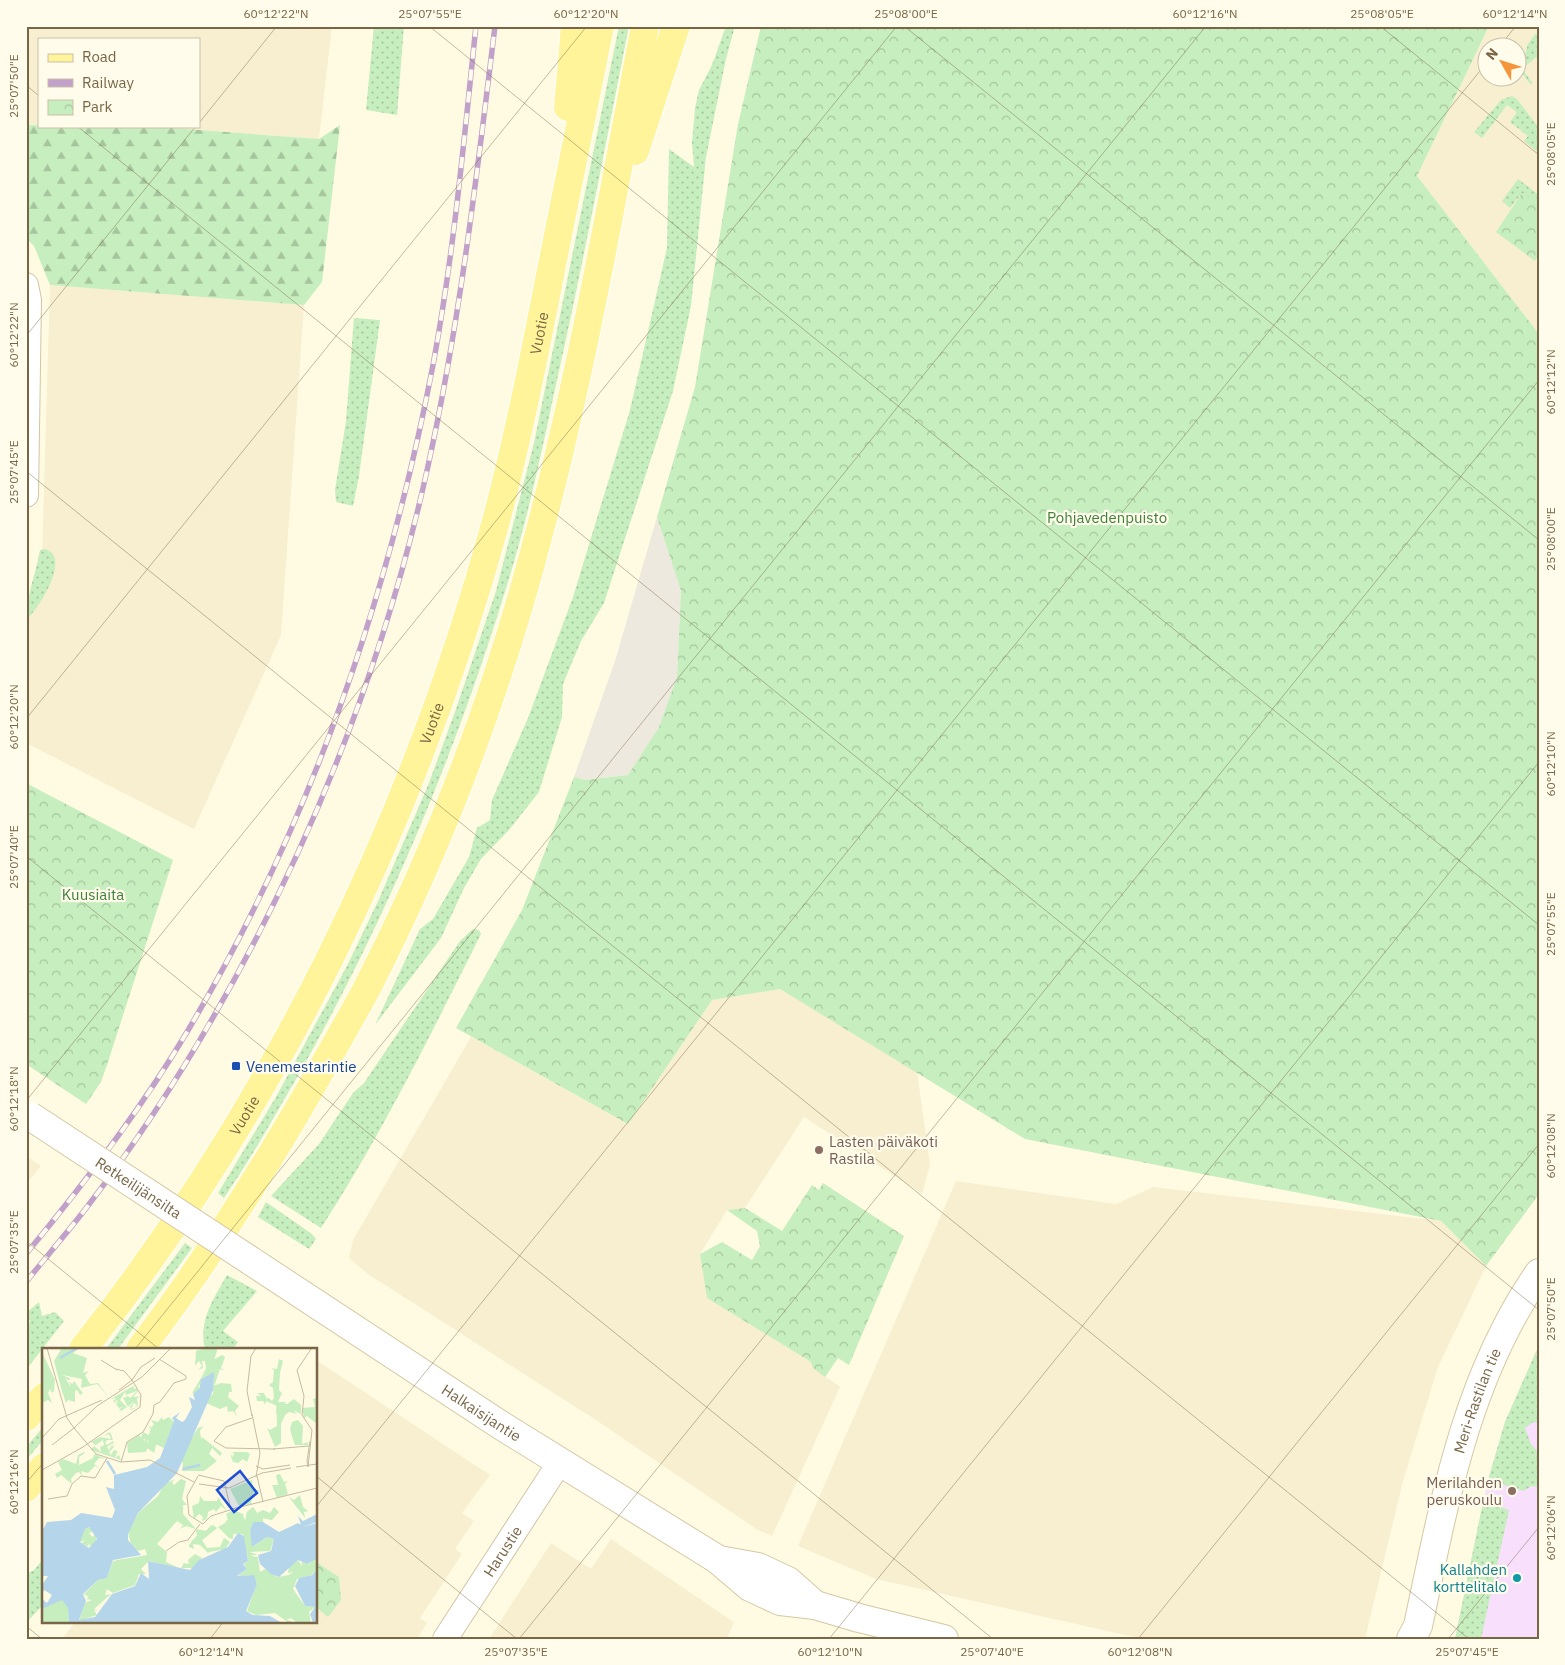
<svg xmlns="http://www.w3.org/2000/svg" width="1565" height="1665" font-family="'IBM Plex Sans',sans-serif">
  <defs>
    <pattern id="grass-dots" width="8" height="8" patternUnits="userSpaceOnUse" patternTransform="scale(1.25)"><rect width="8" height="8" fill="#c6eebf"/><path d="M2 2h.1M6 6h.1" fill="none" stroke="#a6c59d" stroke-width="1.8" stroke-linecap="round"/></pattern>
    <pattern id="forest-firs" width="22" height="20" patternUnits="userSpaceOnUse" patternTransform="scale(1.25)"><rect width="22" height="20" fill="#c6eebf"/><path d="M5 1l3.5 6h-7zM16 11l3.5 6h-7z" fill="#a6c59d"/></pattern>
    <pattern id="park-crowns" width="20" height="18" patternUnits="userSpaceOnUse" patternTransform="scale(1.25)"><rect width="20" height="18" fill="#c6eebf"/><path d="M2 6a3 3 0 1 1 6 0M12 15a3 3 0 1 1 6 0" fill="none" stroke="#a6c59d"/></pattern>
  </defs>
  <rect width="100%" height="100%" fill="#fffbe3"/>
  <!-- residential -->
  <path fill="#f7efd0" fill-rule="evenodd" d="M 26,26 L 332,26 L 319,139 L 172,128 L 90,126 L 199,126 L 199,39 L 39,39 L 39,125 L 26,125 Z
    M 1489,26 L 1539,26 L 1539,334 L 1417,176 ZM 1488,48 L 1518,48 L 1518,78 L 1488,78 Z
    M 50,285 L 304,305 L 281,635 L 194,829 L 26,743 L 26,609 L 35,590 L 42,556 Z
    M 780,989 L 917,1071 L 930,1165 L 922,1194 L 804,1117 L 745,1208 L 727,1210 L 700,1254 L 707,1298 L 811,1362 L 813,1368 L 840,1387 L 772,1536 L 756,1529 L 596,1420 L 368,1274 L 349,1258 L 353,1240 L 471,1037 L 628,1124 L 712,1000 Z
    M 26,1156 L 41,1166 L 26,1184 Z
    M 956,1181 L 1116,1204 L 1153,1187 L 1441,1221 L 1486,1266 L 1438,1367 L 1403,1481 L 1365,1639 L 1143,1639 L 876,1579 L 798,1546 Z
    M 316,1360 L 490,1475 L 462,1513 L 474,1521 L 455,1549 L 462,1554 L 420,1618 L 427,1623 L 417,1639 L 62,1639 L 76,1621 L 316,1621 Z
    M 611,1539 L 734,1622 L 727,1639 L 489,1639 L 551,1543 L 591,1569 Z"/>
  <!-- industrial -->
  <path fill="#ede9de" d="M 657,517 L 681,591 L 677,677 L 659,727 L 628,775 L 585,780 L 574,777 L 615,661 Z"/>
  <!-- education -->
  <path fill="#f8dffb" d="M 1539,1345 L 1539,1639 L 1455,1639 L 1488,1480 L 1505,1422 Z"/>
  <!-- grass -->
  <path fill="url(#grass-dots)" d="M 374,26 L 404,26 L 397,115 L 366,110 Z
    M 619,26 L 629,26 C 605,147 582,269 555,389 C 542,450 529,512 511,572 C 458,748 387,920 296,1079 C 273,1119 250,1160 224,1198 L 218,1193 L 276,1097 L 348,964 L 379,899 L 429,783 L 456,709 L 496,591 L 534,443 Z
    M 726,26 L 735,26 L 726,59 L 706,157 L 691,306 L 673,391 L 604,603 L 581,641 L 563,684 L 562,717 L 539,792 L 509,830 L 481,859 L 464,888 L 441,938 L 375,1025 L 420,929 L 433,919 L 469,857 L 477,828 L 490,820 L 492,800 L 528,718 L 573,597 L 630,410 L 667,248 L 669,149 L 694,167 L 692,143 L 695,108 L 699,90 L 712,65 Z
    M 1535,34 L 1539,35 L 1539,55 L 1522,69 L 1532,82 L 1531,85 L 1520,71 L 1528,44 Z
    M 1512,96 L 1517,99 L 1539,128 L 1539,153 L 1524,141 L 1528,136 L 1510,122 L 1517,112 L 1507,105 L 1482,138 L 1474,132 L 1501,100 Z
    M 1518,179 L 1539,195 L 1539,206 L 1522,193 L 1510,208 L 1502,201 Z
    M 354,318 L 380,320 L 359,476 L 353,506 L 336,502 L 335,490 L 346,421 Z
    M 45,549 C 72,557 39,608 26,620 C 26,597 36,573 40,550 Z
    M 473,929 L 479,930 L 481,934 C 431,1034 382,1134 321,1228 L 271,1196 L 319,1144 L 353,1093 L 364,1083 L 460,941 Z
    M 266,1202 L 312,1234 L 316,1239 L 309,1249 L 258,1217 Z
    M 185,1243 L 192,1248 L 118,1349 L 106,1349 Z
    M 227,1275 L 257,1291 L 223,1331 L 238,1342 L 233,1349 L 205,1349 C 198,1321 214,1298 227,1275 Z
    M 39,1302 L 42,1316 L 55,1312 L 64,1321 L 26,1370 L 26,1331 L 30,1321 L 26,1317 L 26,1313 Z
    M 1539,1345 L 1539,1423 L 1533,1422 L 1525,1428 L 1531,1444 L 1539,1453 L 1539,1487 L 1531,1486 L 1524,1491 L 1488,1480 L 1505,1422 Z
    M 44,1426 L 44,1439 L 26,1460 L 26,1447 Z
    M 1483,1502 L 1509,1510 L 1481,1639 L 1455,1639 Z
    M 44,1558 L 44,1604 L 26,1623 L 26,1574 L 34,1570 Z"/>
  <!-- forest -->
  <path fill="url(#forest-firs)" d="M 26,125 L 172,128 L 319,139 L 340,125 L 322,282 L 304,305 L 50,285 L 34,246 L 26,238 Z"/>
  <!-- park -->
  <path fill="url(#park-crowns)" d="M 761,26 L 1489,26 L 1417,176 L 1539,334 L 1539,1194 L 1486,1266 L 1441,1221 L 1025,1139 L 780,989 L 712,1000 L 628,1124 L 456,1028 L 522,910 L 574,777 L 585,780 L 628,775 L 659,727 L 677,677 L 681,591 L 657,517 L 695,387 L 738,124 Z
    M 1522,193 L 1539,206 L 1539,255 L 1535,261 L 1496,232 Z
    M 26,783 L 173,860 L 109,1059 L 101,1082 L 86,1104 L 26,1064 Z
    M 823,1183 L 904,1236 L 849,1365 L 838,1358 L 825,1377 L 813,1368 L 811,1362 L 707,1298 L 700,1254 L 722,1242 L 752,1260 L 760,1246 L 757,1231 L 727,1210 L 745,1208 L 782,1231 L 812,1185 L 819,1190 Z
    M 316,1562 L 339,1577 L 341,1600 L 328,1617 L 316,1607 Z"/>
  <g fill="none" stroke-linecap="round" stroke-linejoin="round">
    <!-- street casing -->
    <g stroke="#d1c5a8" stroke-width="26">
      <g id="street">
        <path d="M 26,285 L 29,300 L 26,495"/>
        <path id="s1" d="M 445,1639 L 560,1462"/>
      </g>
    </g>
    <!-- secondary casing -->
    <g stroke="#d5c7a4" stroke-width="30">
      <g id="secondary">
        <path id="s2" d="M 251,1261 L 502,1426 L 717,1559 L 750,1587 L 780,1601 L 815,1605 L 859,1618 L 944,1639"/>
        <path d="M 719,1560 L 758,1567 L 788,1581 L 815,1605"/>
        <path id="s3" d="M 1411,1639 L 1418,1626 C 1444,1503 1466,1378 1539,1273"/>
      </g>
    </g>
    <!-- primary casing -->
    <g stroke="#fff" stroke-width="30">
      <g id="primary">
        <path d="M 568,107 L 575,26"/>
        <path d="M 635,151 L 676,26"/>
        <path id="s4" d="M 83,1349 C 276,1104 414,821 496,521 C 519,435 536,347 553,260 C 568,182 584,104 600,26"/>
        <path d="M 140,1349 C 197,1275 247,1196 295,1115 C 319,1074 343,1032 366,990 C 441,844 500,686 541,526 C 584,362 613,193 645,26"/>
        <path d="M 26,1417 L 44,1397"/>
        <path d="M 26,1488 L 44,1467"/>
      </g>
    </g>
    <!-- street -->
    <use href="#street" stroke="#fff" stroke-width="24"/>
    <!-- secondary -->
    <use href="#secondary" stroke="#fff" stroke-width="28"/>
    <!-- primary -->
    <use href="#primary" stroke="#fff499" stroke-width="28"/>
    <!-- rail casing -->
    <g stroke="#c1a0c9" stroke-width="5.5">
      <path id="rail" d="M 26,1254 C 84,1184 140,1111 187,1032 C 309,827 388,599 433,365 C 454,253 464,139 476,26
        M 26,1282 C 46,1257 67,1233 87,1207 C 249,995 371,727 428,466 C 460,321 477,174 495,26"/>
    </g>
    <!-- rail -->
    <use href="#rail" stroke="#fffceb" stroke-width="4" stroke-dasharray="11" stroke-linecap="butt"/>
    <!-- secondary-bridge casing -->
    <g stroke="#d5c7a4" stroke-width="30" stroke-linecap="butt">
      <g id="secondary-bridge">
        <path id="s5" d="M 30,1116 L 251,1261"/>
      </g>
    </g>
    <!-- secondary-bridge -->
    <use href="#secondary-bridge" stroke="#fff" stroke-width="28"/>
  </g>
  <!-- ticks -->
  <path fill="none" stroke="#796646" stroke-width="1" stroke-opacity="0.45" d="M 429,26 L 1539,925M 904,26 L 1539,540M 1380,26 L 1539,155M 1498,48 L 1516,26M 26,85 L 39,96M 199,123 L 277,26M 77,126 L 1539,1310M 26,336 L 196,126M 26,471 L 1469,1639M 26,719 L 587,26M 26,856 L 993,1639M 26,1101 L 897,26M 26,1241 L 159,1349M 135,1349 L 1206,26M 316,1476 L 517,1639M 26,1483 L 44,1462M 316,1507 L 1488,61M 26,1626 L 42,1639M 210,1639 L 224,1621M 519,1639 L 1539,380M 829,1639 L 1539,762M 1138,1639 L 1539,1144M 1448,1639 L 1539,1527"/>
  <!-- markers -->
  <rect fill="#1a4fb4" stroke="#fffceb" stroke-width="2" x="231" y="1061" width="10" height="10" rx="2.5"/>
  <g fill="#8d6e63" stroke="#fffceb" stroke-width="2">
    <circle cx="819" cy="1150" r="5"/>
    <circle cx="1512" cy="1491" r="5"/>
  </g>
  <circle fill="#0f9aa8" stroke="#fffceb" stroke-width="2" cx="1517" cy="1578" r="5"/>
  <g text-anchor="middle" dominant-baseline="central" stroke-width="4.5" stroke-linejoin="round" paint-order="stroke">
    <!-- street labels -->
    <g font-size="15" fill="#796646" stroke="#fffceb">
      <text stroke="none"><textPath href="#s4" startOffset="1124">Vuotie</textPath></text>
      <text stroke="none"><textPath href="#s4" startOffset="719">Vuotie</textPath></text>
      <text stroke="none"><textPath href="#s4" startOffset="284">Vuotie</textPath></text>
      <text stroke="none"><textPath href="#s5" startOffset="130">Retkeilijänsilta</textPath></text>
      <text stroke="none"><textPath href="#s3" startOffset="248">Meri-Rastilan tie</textPath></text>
      <text stroke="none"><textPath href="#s2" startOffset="276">Halkaisijantie</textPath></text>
      <text stroke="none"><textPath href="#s1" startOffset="105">Harustie</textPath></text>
    </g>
    <!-- park labels -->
    <g font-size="15" fill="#3f813c" stroke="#fffceb">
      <text x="1107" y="517">Pohjavedenpuisto</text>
      <text x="93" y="894">Kuusiaita</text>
    </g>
    <!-- transit labels -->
    <g font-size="15" fill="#164399" stroke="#fffceb" text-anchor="start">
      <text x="246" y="1066">Venemestarintie</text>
    </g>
    <!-- education labels -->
    <g font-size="15" fill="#785e54" stroke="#fffceb" text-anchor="start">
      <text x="829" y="1141">Lasten päiväkoti<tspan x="829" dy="17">Rastila</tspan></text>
      <text x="1502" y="1482" text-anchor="end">Merilahden<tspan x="1502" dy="17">peruskoulu</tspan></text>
    </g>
    <!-- culture labels -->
    <g font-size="15" fill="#0d838f" stroke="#fffceb" text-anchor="end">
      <text x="1507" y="1569">Kallahden<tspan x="1507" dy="17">korttelitalo</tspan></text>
    </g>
  </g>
  <!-- overview -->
  <g transform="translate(42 1348)">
    <rect width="275" height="275" fill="#fffbe3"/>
    <path d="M 20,0 L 20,27 L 29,31 L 27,32 L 31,32 L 26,32 L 23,30 L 29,39 L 27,33 L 30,36 L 33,33 L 34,36 L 21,47 L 12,13 ZM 93,37 L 91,40 L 95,41 L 96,43 L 91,49 L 99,48 L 95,50 L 96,58 L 93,59 L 95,57 L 92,55 L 89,61 L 96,59 L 89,62 L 88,59 L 93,52 L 86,59 L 81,50 L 86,48 L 88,50 L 95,43 L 84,47 L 83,44 L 78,52 L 85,59 L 79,63 L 77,61 L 83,58 L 77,60 L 74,56 L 77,52 L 73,55 L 75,53 L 74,52 L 73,55 L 71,53 L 75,50 L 69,51 ZM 67,84 L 69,86 L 71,92 L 65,92 L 63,95 L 65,97 L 71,93 L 73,98 L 71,95 L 65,99 L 67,102 L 70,97 L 72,99 L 67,104 L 69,107 L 72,102 L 75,103 L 78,107 L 75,104 L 73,110 L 77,107 L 79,112 L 49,102 L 52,98 L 59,104 L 58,99 L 62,97 L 61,92 L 54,97 L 49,94 L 58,89 L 69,91 L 67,86 L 62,88 Z" fill="#c6eebf"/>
    <path d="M 164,0 L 175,0 L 175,3 L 171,15 L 158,28 L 164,21 L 163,13 L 160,13 L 161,20 L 156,22 L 160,18 L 157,13 L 153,18 L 154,3 ZM 237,11 L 241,13 L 238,25 L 237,42 L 240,45 L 236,54 L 244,54 L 234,66 L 235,58 L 224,53 L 223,57 L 221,53 L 215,53 L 214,48 L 219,48 L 215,45 L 222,45 L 225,52 L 225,49 L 230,53 L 232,50 L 231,40 L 227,37 L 231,34 L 232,22 L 229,20 L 235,21 ZM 179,35 L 189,36 L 190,44 L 187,44 L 186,49 L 197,58 L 193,63 L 195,69 L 191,63 L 186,64 L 185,58 L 178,61 L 164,55 L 169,46 L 171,47 L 171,38 ZM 34,36 L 41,45 L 38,47 L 35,42 L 33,43 L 33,54 L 26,52 L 24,55 L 21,46 ZM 256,72 L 261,78 L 260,96 L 266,94 L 266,97 L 253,97 L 251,92 L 248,81 L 250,74 ZM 161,78 L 158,83 L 159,90 L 166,97 L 141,115 L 139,113 L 143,101 L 156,80 ZM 97,87 L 107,97 L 104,104 L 86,105 L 85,95 ZM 133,131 L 130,134 L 132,137 L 139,131 L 144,133 L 140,151 L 145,157 L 141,157 L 141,166 L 154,181 L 144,178 L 138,181 L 141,177 L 135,173 L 115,196 L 125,204 L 124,214 L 137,220 L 107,213 L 99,221 L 104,226 L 97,226 L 93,237 L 71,245 L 65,241 L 63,247 L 69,246 L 52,261 L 57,263 L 52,262 L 55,267 L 37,273 L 43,255 L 50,252 L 44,251 L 47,249 L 42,246 L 56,232 L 65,230 L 71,213 L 105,207 L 103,201 L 96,203 L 89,196 L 86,184 L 97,164 L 116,148 L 122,136 ZM 211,159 L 215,165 L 232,167 L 230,172 L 221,170 L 221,174 L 211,173 L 208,176 L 208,197 L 211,199 L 225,189 L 232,191 L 228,203 L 208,204 L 216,207 L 211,207 L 209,208 L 216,209 L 218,224 L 223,221 L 235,229 L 247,227 L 251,224 L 246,225 L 247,219 L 256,212 L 260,218 L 260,214 L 266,216 L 275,209 L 275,221 L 269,227 L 255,231 L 251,241 L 263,258 L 273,259 L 267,264 L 269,275 L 255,275 L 249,270 L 244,272 L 250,273 L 247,275 L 233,265 L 214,267 L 205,263 L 215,235 L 211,227 L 196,228 L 205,221 L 202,216 L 206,213 L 204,197 L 201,185 L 192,186 L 190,191 L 192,187 L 185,169 L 195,167 L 202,170 L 203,174 L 205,164 ZM 171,177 L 175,180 L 160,192 L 165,200 L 178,199 L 182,190 L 188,194 L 183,201 L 167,204 L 162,210 L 166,205 L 158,197 L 151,196 L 152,201 L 147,199 L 147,197 L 157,185 L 155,181 L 164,183 ZM 47,179 L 52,183 L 47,185 L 50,189 L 54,186 L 54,196 L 51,199 L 46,196 L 47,199 L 41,196 L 41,199 L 40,195 L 43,192 L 38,194 L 30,185 L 35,185 L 38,192 L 43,181 ZM 153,206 L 160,210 L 151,220 L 139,220 L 142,215 L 147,216 L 146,212 ZM 20,251 L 26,260 L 27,275 L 0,275 L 0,261 Z" fill="#c6eebf"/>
    <path d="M 19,0 L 38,0 L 31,5 L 45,10 L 41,25 L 47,23 L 43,27 L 48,36 L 56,35 L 66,48 L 55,36 L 39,40 L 40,31 L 20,27 L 19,19 L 15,20 L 15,16 ZM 1,6 L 13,32 L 12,43 L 10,45 L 8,41 L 6,45 L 10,55 L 6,52 L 0,55 ZM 180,7 L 183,9 L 179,20 L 184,23 L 178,21 L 172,39 L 169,26 L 161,31 L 159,38 L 156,37 L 158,40 L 154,45 L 150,45 L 165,20 L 164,9 L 173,11 ZM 275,50 L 275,76 L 265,68 L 262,70 L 260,60 L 273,59 L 271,51 ZM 252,51 L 259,57 L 259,66 L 251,62 L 255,66 L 247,64 L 243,67 L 239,76 L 239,95 L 233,99 L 225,80 L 228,82 L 235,78 L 234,53 L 245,56 ZM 120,69 L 121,72 L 127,69 L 132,74 L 122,100 L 105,92 L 106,96 L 103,100 L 103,91 L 99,91 L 101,84 L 107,87 L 109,80 L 105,77 L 110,79 L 112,76 L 109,72 L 116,74 ZM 160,89 L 180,105 L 178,108 L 170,100 L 167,106 L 175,113 L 162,123 L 140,123 L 141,114 L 153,96 L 160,94 ZM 42,104 L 43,105 L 37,109 L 37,117 L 51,110 L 52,106 L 64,111 L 57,110 L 52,116 L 59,121 L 53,118 L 46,125 L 39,123 L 40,128 L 37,124 L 34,125 L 29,131 L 30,136 L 19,127 L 15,130 L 13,126 L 20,122 L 16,114 L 21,111 L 34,116 L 36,107 ZM 188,104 L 205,104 L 208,106 L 205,114 L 201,111 L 196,115 L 191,114 L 188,106 L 191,109 L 192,105 ZM 238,126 L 242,134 L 246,133 L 243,136 L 246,146 L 235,150 L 230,137 L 236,137 L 234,127 ZM 210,132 L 211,141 L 218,143 L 211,145 L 209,156 L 197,158 L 188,141 ZM 258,147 L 261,159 L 266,163 L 262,164 L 263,170 L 247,149 L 252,152 ZM 158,148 L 162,153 L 175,153 L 176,149 L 185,163 L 179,158 L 174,164 L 172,161 L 166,164 L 165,171 L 160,173 L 161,169 L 157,166 L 152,171 L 150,158 L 157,155 ZM 211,159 L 215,165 L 221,162 L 228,165 L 232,159 L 237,164 L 230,172 L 221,170 L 221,174 L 211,174 L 208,184 L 212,199 L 204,205 L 202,187 L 196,185 L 191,186 L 191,191 L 187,190 L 176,179 L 183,175 L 186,171 L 184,166 L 191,162 L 201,166 L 203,174 L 205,164 ZM 169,177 L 175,180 L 160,192 L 163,201 L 157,195 L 149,194 L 155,188 L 154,182 L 164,183 ZM 85,211 L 95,223 L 83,232 L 74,233 L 70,227 L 76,219 L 74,212 Z" fill="#c6eebf"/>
    <path d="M 109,80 L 117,85 L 112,105 L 105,100 Z" fill="#c6eebf"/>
    <path d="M 172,24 L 171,42 L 135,125 L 96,165 L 86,186 L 86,192 L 99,207 L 71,212 L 65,230 L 56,232 L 41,246 L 44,253 L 37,272 L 53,269 L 70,246 L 93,238 L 99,225 L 107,231 L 106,213 L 148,222 L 157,212 L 186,199 L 196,185 L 202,188 L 206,213 L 201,216 L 205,221 L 195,228 L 212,227 L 215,236 L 204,263 L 211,267 L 228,268 L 240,275 L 27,275 L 26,260 L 20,252 L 0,261 L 0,251 L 5,255 L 10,247 L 2,242 L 0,246 L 0,237 L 6,228 L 0,228 L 0,183 L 5,174 L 29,172 L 39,165 L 70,170 L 73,162 L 64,139 L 72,141 L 72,127 L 105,119 L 118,110 L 132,73 L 130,70 L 138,64 L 134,70 L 140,74 L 143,72 L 150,59 L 147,49 L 153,52 L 151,46 L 158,40 L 158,35 L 160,37 L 158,32 ZM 47,179 L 55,191 L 47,200 L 38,194 L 43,181 ZM 275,166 L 275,174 L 260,179 L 275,175 L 274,211 L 265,216 L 256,212 L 237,229 L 229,226 L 218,216 L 216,207 L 229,203 L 232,191 L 225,189 L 210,199 L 208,183 L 211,174 L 221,174 L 237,184 L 256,175 L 259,177 L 256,168 L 261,173 ZM 275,221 L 275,275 L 271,275 L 268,266 L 273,259 L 263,258 L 253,238 L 257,230 L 270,227 Z" fill="#b5d5ea" fill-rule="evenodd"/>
    <path fill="none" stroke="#b5d5ea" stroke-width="2.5" d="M 18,10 L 35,0M 65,113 L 73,126M 141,121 L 158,117M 258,177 L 267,193 L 275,198"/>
    <path fill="none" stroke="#c5bb9f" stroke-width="1" d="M 5,0 L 25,70 L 32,80 L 10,97M 129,0 L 100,29 L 55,58 L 32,80 L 54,106 L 79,114 L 108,112 L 152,134M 59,12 L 75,22M 74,21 L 82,23 L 90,32 L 99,19 L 113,10M 77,42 L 90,32M 112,57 L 118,54 L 132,35 L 144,31 L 144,28 L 117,11M 210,66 L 218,105 L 214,129M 210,68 L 205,43 L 209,8 L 214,0M 210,70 L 184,79 L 172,93 L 184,100 L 233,101M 0,90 L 17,71 L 60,52M 268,93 L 265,113 L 266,119 L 270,82 L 260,67 L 262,48 L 255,22 L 269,1M 231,101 L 267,98M 79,114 L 85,94 L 101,84 L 111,66 L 112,57M 214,118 L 221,121 L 248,117M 254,119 L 275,116M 0,122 L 41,99 L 98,59 L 99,47 L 90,32M 156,127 L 182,133 L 189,162M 156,128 L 145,148 L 147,167 L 161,176 L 169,168 L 191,161M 215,128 L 221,154M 30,136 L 39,128 L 53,130 L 65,110M 157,136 L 187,140 L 220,125 L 249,120M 6,151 L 25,148 L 30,136M 190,161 L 275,140M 124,203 L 137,194 L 146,192 L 158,176"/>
    <path fill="#1d4ed8" fill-opacity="0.15" stroke="#1d4ed8" stroke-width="2.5" d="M 198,123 L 215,145 L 192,164 L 175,142 Z"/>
    <rect width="275" height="275" fill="none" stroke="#796646" stroke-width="2.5"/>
  </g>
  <!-- border -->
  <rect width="1565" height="1665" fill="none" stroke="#fffceb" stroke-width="55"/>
  <!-- legend -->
  <rect x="38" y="38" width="162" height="90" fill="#fffceb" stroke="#c9c0a9"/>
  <rect x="48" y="54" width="25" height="8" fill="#fff499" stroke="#c9c0a9"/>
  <text x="82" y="62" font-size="15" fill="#796646">Road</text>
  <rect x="48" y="79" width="25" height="8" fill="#c1a0c9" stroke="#c9c0a9"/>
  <text x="82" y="88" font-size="15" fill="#796646">Railway</text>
  <rect x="48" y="100" width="25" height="15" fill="url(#park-crowns)" stroke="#c9c0a9"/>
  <text x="82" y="112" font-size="15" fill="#796646">Park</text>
  <!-- north arrow -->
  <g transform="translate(1502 62) rotate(309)"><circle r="24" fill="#fffceb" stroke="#c9c0a9"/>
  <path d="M0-4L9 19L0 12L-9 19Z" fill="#f5953b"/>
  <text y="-8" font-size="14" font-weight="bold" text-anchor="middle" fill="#796646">N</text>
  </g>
  <rect x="28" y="28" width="1510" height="1610" fill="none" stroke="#796646" stroke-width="2"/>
  <g font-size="12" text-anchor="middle" fill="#796646">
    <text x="276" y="18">60°12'22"N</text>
    <text x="430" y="18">25°07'55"E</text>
    <text x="586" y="18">60°12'20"N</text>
    <text x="906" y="18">25°08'00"E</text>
    <text x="1205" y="18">60°12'16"N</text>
    <text x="1382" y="18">25°08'05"E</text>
    <text x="1515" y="18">60°12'14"N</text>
    <text transform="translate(14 86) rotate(-90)" y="4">25°07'50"E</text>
    <text transform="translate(1551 154) rotate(-90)" y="4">25°08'05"E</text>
    <text transform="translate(14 335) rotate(-90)" y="4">60°12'22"N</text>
    <text transform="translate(1551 382) rotate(-90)" y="4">60°12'12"N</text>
    <text transform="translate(14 472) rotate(-90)" y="4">25°07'45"E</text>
    <text transform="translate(1551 539) rotate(-90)" y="4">25°08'00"E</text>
    <text transform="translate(14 717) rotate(-90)" y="4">60°12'20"N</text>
    <text transform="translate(1551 764) rotate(-90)" y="4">60°12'10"N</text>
    <text transform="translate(14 857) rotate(-90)" y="4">25°07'40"E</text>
    <text transform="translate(1551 924) rotate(-90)" y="4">25°07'55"E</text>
    <text transform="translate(14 1099) rotate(-90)" y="4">60°12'18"N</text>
    <text transform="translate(1551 1146) rotate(-90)" y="4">60°12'08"N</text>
    <text transform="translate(14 1242) rotate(-90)" y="4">25°07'35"E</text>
    <text transform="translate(1551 1309) rotate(-90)" y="4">25°07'50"E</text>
    <text transform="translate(14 1482) rotate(-90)" y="4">60°12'16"N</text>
    <text transform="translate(1551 1528) rotate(-90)" y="4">60°12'06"N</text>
    <text x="211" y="1656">60°12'14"N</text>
    <text x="516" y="1656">25°07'35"E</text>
    <text x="830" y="1656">60°12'10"N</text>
    <text x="992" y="1656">25°07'40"E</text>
    <text x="1140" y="1656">60°12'08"N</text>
    <text x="1467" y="1656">25°07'45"E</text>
  </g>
</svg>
